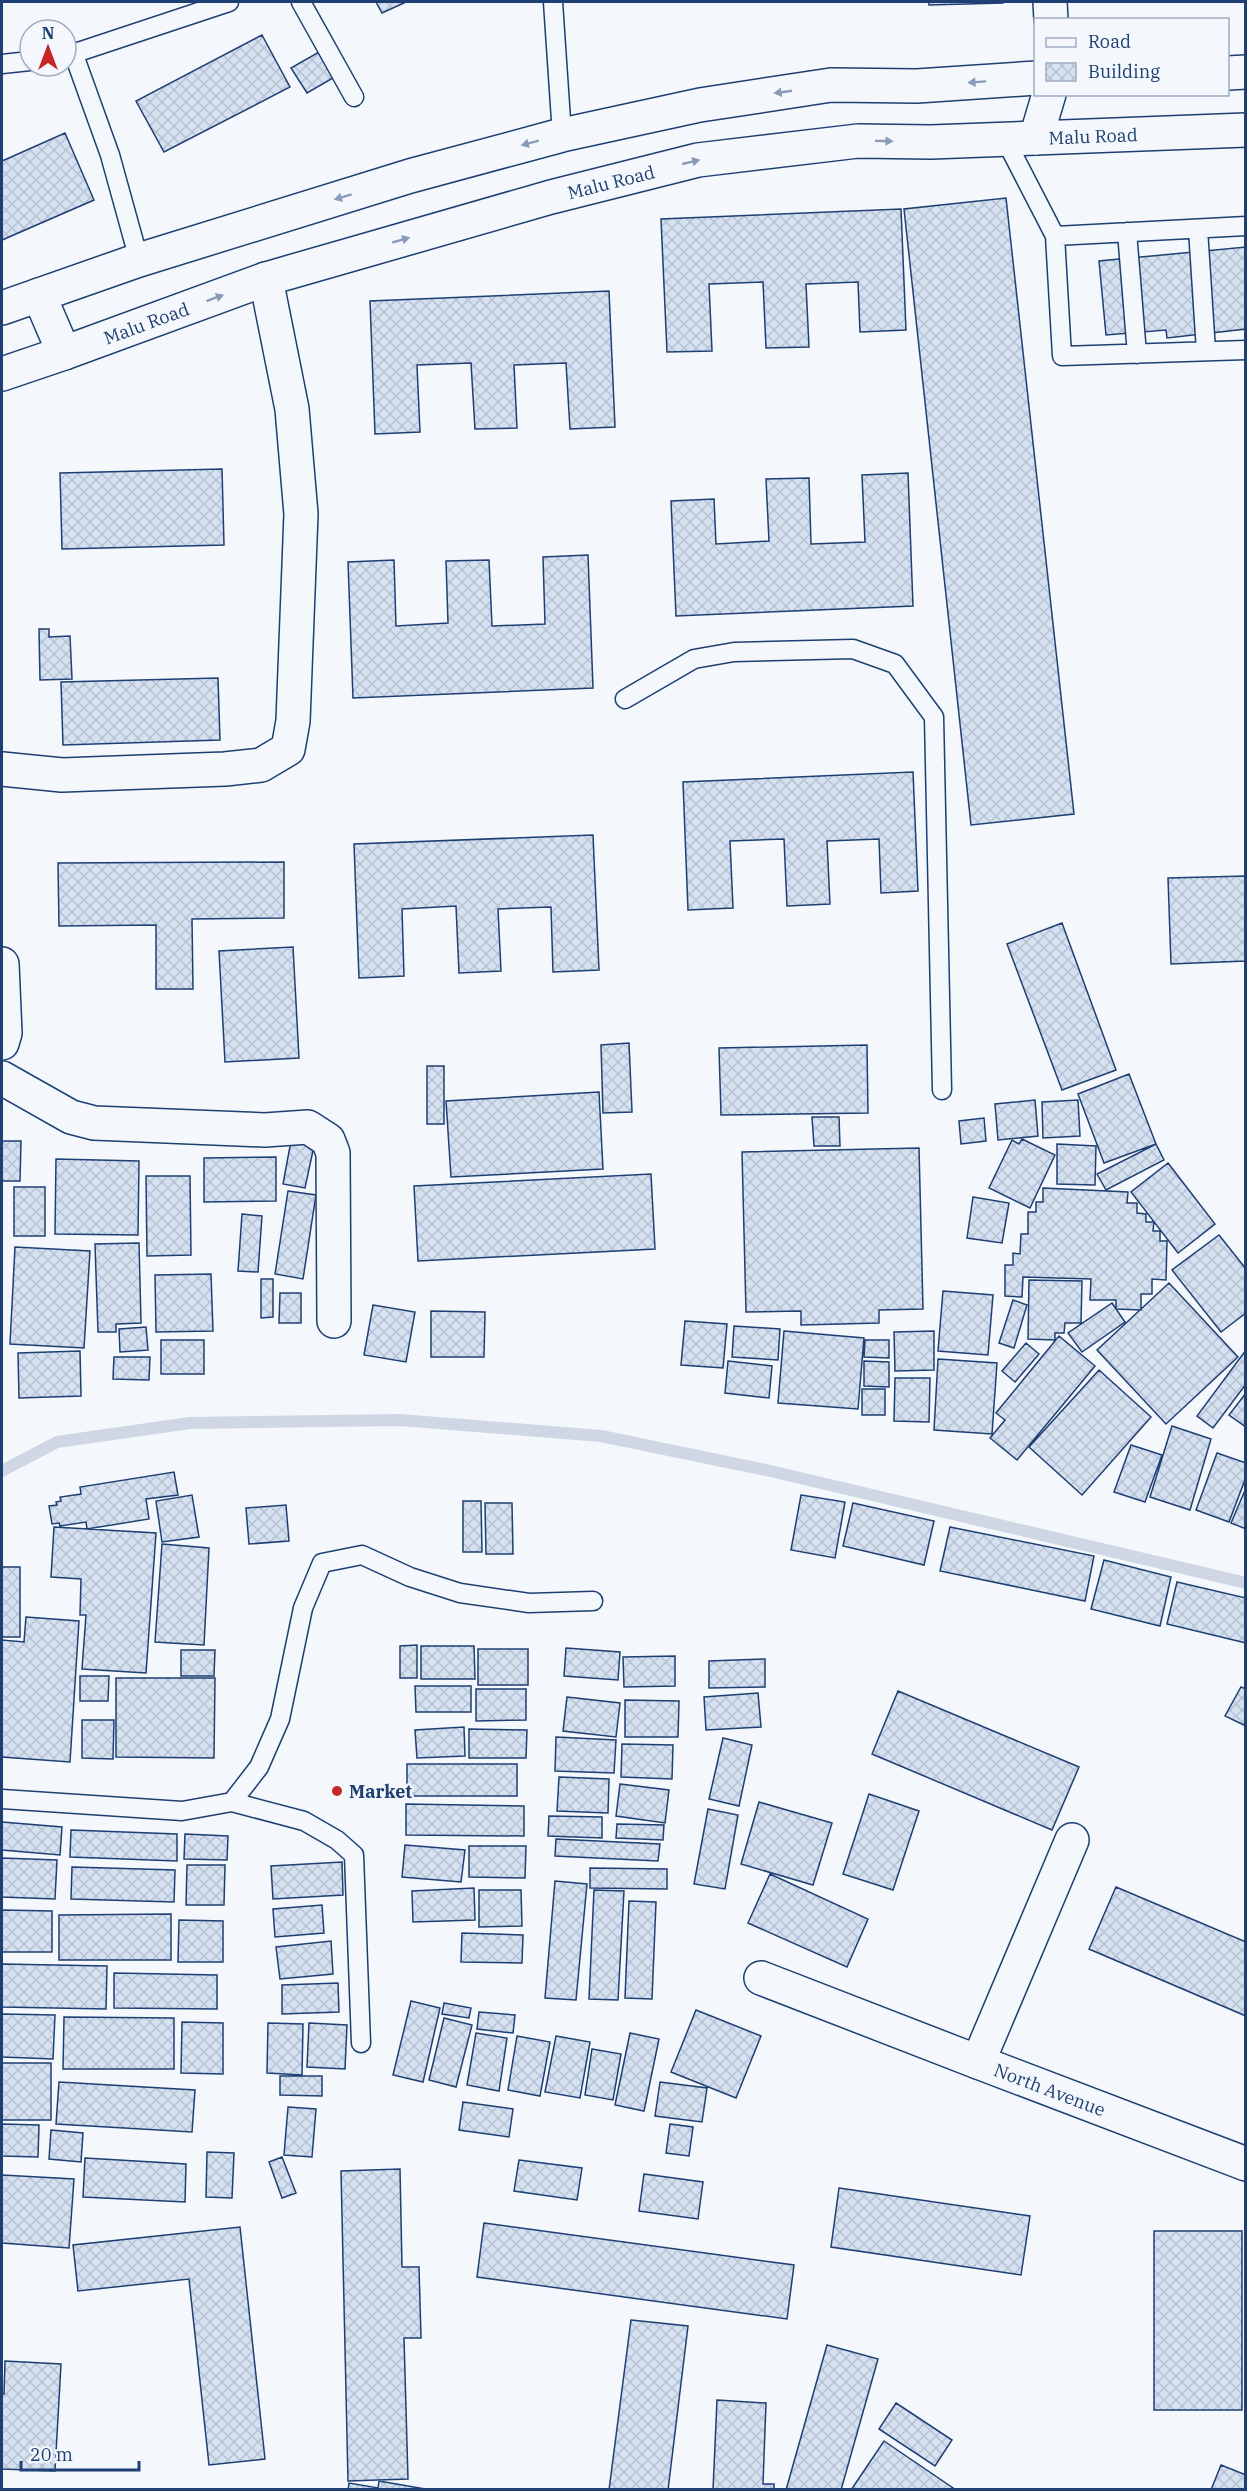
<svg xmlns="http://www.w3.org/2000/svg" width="1247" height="2491" font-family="'IBM Plex Serif',serif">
  <defs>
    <pattern id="building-cross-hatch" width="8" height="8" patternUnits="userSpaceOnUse" patternTransform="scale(1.5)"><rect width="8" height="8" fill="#d5e0f0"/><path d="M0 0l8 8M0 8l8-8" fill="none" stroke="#b6c1d1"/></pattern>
  </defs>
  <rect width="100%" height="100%" fill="#f4f7fb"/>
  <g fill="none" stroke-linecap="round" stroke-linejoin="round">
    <!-- stream -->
    <path stroke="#cfd7e4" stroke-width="12" d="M 2,1471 L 57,1442 L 190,1423 L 400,1420 L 601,1436 L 766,1470 L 1246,1583"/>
  </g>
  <!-- building -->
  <path fill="url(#building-cross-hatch)" stroke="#1d3f73" stroke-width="1.5" d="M 376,2 L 406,2 L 382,13 Z
    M 929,2 L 1003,2 L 1003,3 L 929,5 Z
    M 262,35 L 290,87 L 164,152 L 136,101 Z
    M 319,52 L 333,78 L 307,93 L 291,68 Z
    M 65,133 L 94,200 L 2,240 L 2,161 Z
    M 1006,198 L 1074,814 L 971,825 L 904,209 Z
    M 901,209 L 906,330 L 860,332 L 858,282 L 806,284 L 809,347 L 766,348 L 763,282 L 709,284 L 712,351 L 667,352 L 661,219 Z
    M 1246,247 L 1246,329 L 1167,338 L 1166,330 L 1106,335 L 1099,261 Z
    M 609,291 L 615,427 L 570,429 L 566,363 L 514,365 L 517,428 L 475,429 L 471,363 L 417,365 L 420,432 L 375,434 L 370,301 Z
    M 222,469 L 224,545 L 62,549 L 60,473 Z
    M 908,473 L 913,606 L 676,616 L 671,501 L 714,499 L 716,544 L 769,541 L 766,479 L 809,478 L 811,544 L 865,542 L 862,475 Z
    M 588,555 L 593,688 L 353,698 L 348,562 L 394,560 L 396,626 L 448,623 L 446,561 L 489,560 L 492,626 L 545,624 L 543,557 Z
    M 39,629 L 49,629 L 49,637 L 70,636 L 72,679 L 40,680 Z
    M 218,678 L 220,740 L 63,745 L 61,682 Z
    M 913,772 L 918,891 L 881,893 L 879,839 L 827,841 L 830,904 L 787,906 L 784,839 L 730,841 L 733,908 L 688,910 L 683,782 Z
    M 593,835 L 599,970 L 553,972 L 551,907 L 498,909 L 501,971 L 459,973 L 456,906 L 402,909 L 404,976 L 359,978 L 354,844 Z
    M 284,862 L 284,918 L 192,919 L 193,989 L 156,989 L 156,925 L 59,926 L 58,863 Z
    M 1246,876 L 1246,961 L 1171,964 L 1168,878 Z
    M 1062,923 L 1116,1070 L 1062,1090 L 1007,944 Z
    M 293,947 L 299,1058 L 225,1062 L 219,951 Z
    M 629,1043 L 632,1112 L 603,1113 L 601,1045 Z
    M 867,1045 L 868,1113 L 721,1115 L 719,1048 Z
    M 427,1066 L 444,1066 L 444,1124 L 427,1124 Z
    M 1129,1074 L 1156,1144 L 1104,1163 L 1078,1094 Z
    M 599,1092 L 603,1169 L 451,1177 L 446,1101 Z
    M 1035,1100 L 1038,1136 L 998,1140 L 995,1104 Z
    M 1078,1100 L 1080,1136 L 1043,1138 L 1042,1102 Z
    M 812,1117 L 839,1117 L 840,1146 L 814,1146 Z
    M 984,1118 L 986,1141 L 961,1144 L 959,1121 Z
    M 1022,1139 L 1055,1155 L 1030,1208 L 989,1188 L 1012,1140 L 1019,1144 Z
    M 2,1141 L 21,1141 L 20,1181 L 2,1181 Z
    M 291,1141 L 314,1146 L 305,1188 L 283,1184 Z
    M 1057,1144 L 1096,1146 L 1095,1185 L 1057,1184 Z
    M 1156,1144 L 1164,1160 L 1106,1190 L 1097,1174 Z
    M 919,1148 L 923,1309 L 879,1310 L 879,1323 L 801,1325 L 801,1311 L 746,1312 L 742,1152 Z
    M 276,1157 L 276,1201 L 204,1202 L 204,1158 Z
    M 56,1159 L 139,1161 L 138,1235 L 55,1234 Z
    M 1168,1163 L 1215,1224 L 1178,1253 L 1131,1192 Z
    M 651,1174 L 655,1249 L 418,1261 L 414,1186 Z
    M 146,1176 L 190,1176 L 191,1255 L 147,1256 Z
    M 14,1187 L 45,1187 L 45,1236 L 14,1236 Z
    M 1043,1188 L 1128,1192 L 1127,1203 L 1137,1203 L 1137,1213 L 1146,1214 L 1146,1222 L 1154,1222 L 1153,1231 L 1160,1231 L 1160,1241 L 1167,1241 L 1166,1280 L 1152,1279 L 1152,1294 L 1141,1294 L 1141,1310 L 1116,1309 L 1116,1300 L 1090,1300 L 1091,1279 L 1023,1277 L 1022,1297 L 1005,1296 L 1005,1265 L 1013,1265 L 1013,1253 L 1020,1254 L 1021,1234 L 1028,1234 L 1028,1212 L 1036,1212 L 1036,1202 L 1043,1202 Z
    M 288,1191 L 316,1195 L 303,1279 L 275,1274 Z
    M 973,1197 L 1009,1203 L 1002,1243 L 967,1238 Z
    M 242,1214 L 262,1216 L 258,1272 L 238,1271 Z
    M 1219,1235 L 1246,1269 L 1246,1313 L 1221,1332 L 1172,1270 Z
    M 139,1243 L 141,1323 L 116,1324 L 116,1332 L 98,1332 L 95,1244 Z
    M 15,1247 L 90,1251 L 84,1348 L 10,1344 Z
    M 211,1274 L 213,1331 L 156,1332 L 155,1275 Z
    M 261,1279 L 273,1279 L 273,1317 L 261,1318 Z
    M 1029,1280 L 1082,1281 L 1081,1323 L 1065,1323 L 1064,1333 L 1055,1333 L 1055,1340 L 1028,1339 Z
    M 1169,1283 L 1238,1357 L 1166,1424 L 1097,1350 Z
    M 943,1291 L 993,1295 L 988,1355 L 938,1351 Z
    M 280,1293 L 301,1293 L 301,1323 L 279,1323 Z
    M 1013,1300 L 1027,1305 L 1014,1348 L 999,1343 Z
    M 1112,1303 L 1125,1322 L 1082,1352 L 1068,1333 Z
    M 373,1305 L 415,1312 L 406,1362 L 364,1355 Z
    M 431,1311 L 485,1312 L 484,1357 L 431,1357 Z
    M 685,1321 L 727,1324 L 723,1368 L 681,1365 Z
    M 734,1326 L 780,1329 L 778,1360 L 732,1357 Z
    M 146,1327 L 148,1350 L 120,1352 L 119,1329 Z
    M 784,1331 L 864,1338 L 858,1409 L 778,1403 Z
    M 934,1331 L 934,1370 L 895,1371 L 894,1332 Z
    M 1059,1336 L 1095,1366 L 1017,1460 L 990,1438 L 1005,1420 L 996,1413 Z
    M 161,1340 L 204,1340 L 204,1374 L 161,1374 Z
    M 865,1340 L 889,1340 L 889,1358 L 864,1357 Z
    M 1026,1343 L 1039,1354 L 1015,1382 L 1002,1371 Z
    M 1246,1350 L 1246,1384 L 1213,1428 L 1197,1416 Z
    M 80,1351 L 81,1396 L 19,1398 L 18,1353 Z
    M 114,1357 L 150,1357 L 149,1380 L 113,1379 Z
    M 938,1359 L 997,1363 L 992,1434 L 934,1430 Z
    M 728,1361 L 772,1366 L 769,1398 L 725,1393 Z
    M 864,1361 L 889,1362 L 889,1387 L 864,1386 Z
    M 1099,1370 L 1151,1417 L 1082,1495 L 1029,1447 Z
    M 895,1378 L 930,1378 L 929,1422 L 894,1421 Z
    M 862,1389 L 885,1389 L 885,1415 L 862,1415 Z
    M 1246,1393 L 1246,1427 L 1229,1415 Z
    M 1172,1426 L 1211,1439 L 1190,1510 L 1150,1497 Z
    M 1131,1445 L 1162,1455 L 1145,1502 L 1114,1492 Z
    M 1217,1453 L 1246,1463 L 1246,1477 L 1229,1522 L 1196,1510 Z
    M 174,1472 L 178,1495 L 146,1499 L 149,1519 L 87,1529 L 86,1522 L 60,1526 L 59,1523 L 52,1524 L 49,1506 L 57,1505 L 56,1502 L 61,1501 L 60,1497 L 81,1494 L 80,1487 Z
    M 1246,1488 L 1246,1529 L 1231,1523 Z
    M 192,1495 L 199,1537 L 162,1542 L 156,1501 Z
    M 801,1495 L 845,1502 L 835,1558 L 791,1550 Z
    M 463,1501 L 481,1501 L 482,1552 L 463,1552 Z
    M 485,1503 L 512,1503 L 513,1554 L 486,1554 Z
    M 853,1503 L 934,1521 L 924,1565 L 843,1546 Z
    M 286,1505 L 289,1541 L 249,1544 L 246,1508 Z
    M 54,1527 L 156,1533 L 146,1673 L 82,1669 L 86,1615 L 80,1615 L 81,1579 L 51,1577 Z
    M 950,1527 L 1094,1556 L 1085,1601 L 940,1571 Z
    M 162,1544 L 209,1548 L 204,1645 L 155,1642 Z
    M 1104,1560 L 1171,1577 L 1160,1626 L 1091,1609 Z
    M 2,1567 L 20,1567 L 20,1637 L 2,1637 Z
    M 1177,1582 L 1246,1598 L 1246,1643 L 1167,1624 Z
    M 26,1617 L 79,1621 L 70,1762 L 2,1757 L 2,1640 L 24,1642 Z
    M 417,1645 L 417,1678 L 400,1678 L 400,1646 Z
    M 421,1646 L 474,1646 L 475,1679 L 421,1679 Z
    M 566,1648 L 620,1652 L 618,1680 L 564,1676 Z
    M 478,1649 L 528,1649 L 528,1685 L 478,1685 Z
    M 181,1650 L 215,1650 L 214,1676 L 181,1676 Z
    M 675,1656 L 675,1686 L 624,1687 L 623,1657 Z
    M 765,1659 L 765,1687 L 709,1688 L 709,1661 Z
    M 80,1676 L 109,1676 L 108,1701 L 80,1701 Z
    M 116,1678 L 215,1678 L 214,1758 L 116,1757 Z
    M 415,1686 L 471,1686 L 471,1712 L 416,1712 Z
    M 1241,1687 L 1246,1689 L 1246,1726 L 1225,1716 Z
    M 476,1689 L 526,1689 L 526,1720 L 476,1721 Z
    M 898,1691 L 1079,1767 L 1052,1830 L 872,1754 Z
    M 758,1693 L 761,1727 L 706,1730 L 704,1697 Z
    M 567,1697 L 620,1703 L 616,1737 L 563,1731 Z
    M 625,1700 L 679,1701 L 678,1737 L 625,1737 Z
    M 82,1720 L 114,1720 L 113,1759 L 82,1758 Z
    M 464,1727 L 465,1756 L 417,1758 L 415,1730 Z
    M 469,1729 L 527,1730 L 526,1758 L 469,1758 Z
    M 556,1737 L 616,1740 L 614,1773 L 555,1771 Z
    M 723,1738 L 752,1745 L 739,1806 L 709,1799 Z
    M 622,1744 L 673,1745 L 672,1779 L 621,1777 Z
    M 407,1764 L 517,1764 L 517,1796 L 407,1796 Z
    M 559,1777 L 609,1779 L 608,1813 L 557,1811 Z
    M 620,1784 L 669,1790 L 665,1823 L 616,1816 Z
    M 869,1794 L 919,1811 L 893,1890 L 843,1874 Z
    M 759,1802 L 832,1823 L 813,1885 L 741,1864 Z
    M 406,1804 L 524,1806 L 524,1836 L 406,1835 Z
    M 708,1809 L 738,1815 L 725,1889 L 694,1884 Z
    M 549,1816 L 602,1817 L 602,1838 L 548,1836 Z
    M 2,1822 L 62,1827 L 60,1855 L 2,1850 Z
    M 617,1824 L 664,1825 L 663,1840 L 616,1838 Z
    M 71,1830 L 177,1834 L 177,1861 L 70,1857 Z
    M 185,1834 L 228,1836 L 227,1860 L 184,1859 Z
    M 556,1839 L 660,1844 L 658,1861 L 555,1856 Z
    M 405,1845 L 465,1850 L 461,1882 L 402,1877 Z
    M 469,1846 L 526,1846 L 525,1878 L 469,1877 Z
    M 2,1858 L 57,1860 L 55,1899 L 2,1897 Z
    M 342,1862 L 343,1895 L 273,1899 L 271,1866 Z
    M 187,1865 L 225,1865 L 224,1905 L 186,1905 Z
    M 72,1867 L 175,1870 L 174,1902 L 71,1899 Z
    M 590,1868 L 667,1869 L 667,1889 L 590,1888 Z
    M 770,1874 L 868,1919 L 847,1967 L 748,1923 Z
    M 555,1881 L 587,1884 L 576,2000 L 545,1998 Z
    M 1116,1887 L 1246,1942 L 1246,2016 L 1089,1949 Z
    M 474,1888 L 475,1920 L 413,1922 L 412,1891 Z
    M 479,1890 L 521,1890 L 522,1926 L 479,1927 Z
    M 594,1890 L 624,1891 L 618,2000 L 589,1999 Z
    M 629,1901 L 656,1902 L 652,1999 L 625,1998 Z
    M 322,1905 L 324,1933 L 275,1937 L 273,1909 Z
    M 2,1910 L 52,1911 L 52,1952 L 2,1952 Z
    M 171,1914 L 171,1960 L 59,1960 L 59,1915 Z
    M 179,1920 L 223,1921 L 223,1962 L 178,1962 Z
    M 462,1933 L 523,1935 L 522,1963 L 461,1962 Z
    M 331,1941 L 333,1974 L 280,1979 L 276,1947 Z
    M 2,1964 L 107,1966 L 106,2009 L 2,2007 Z
    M 114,1973 L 217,1975 L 217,2009 L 114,2008 Z
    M 338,1983 L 339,2012 L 282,2014 L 282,1985 Z
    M 411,2001 L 440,2008 L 423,2082 L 393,2075 Z
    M 444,2003 L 471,2008 L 469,2018 L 442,2014 Z
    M 696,2010 L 761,2036 L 736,2098 L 671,2072 Z
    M 479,2012 L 515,2015 L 513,2033 L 477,2029 Z
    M 2,2014 L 55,2015 L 53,2059 L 2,2057 Z
    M 64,2017 L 174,2018 L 174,2069 L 63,2069 Z
    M 444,2018 L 472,2025 L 456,2087 L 429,2080 Z
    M 182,2022 L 223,2023 L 223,2074 L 181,2073 Z
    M 268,2023 L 303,2024 L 302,2075 L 267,2073 Z
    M 309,2023 L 347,2025 L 345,2069 L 307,2067 Z
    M 476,2033 L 507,2038 L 499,2091 L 467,2085 Z
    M 630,2033 L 659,2039 L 644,2111 L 615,2105 Z
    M 517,2036 L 550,2042 L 540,2096 L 508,2090 Z
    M 556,2036 L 590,2042 L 580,2098 L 545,2092 Z
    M 592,2049 L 621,2054 L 613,2100 L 585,2095 Z
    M 2,2063 L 51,2063 L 51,2120 L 2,2120 Z
    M 280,2076 L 322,2076 L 322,2096 L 280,2095 Z
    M 59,2082 L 195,2090 L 192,2132 L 56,2124 Z
    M 660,2082 L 707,2088 L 702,2122 L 655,2116 Z
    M 463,2102 L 513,2109 L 509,2137 L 459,2130 Z
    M 288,2107 L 316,2109 L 312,2157 L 284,2155 Z
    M 2,2124 L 39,2125 L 38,2157 L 2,2156 Z
    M 670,2124 L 693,2127 L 689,2156 L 666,2153 Z
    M 51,2130 L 83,2133 L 81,2162 L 49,2159 Z
    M 207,2152 L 234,2153 L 232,2198 L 206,2197 Z
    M 282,2157 L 296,2193 L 282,2198 L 269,2162 Z
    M 85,2158 L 186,2164 L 185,2202 L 83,2197 Z
    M 519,2160 L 582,2168 L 577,2200 L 514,2191 Z
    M 400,2169 L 402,2267 L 419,2267 L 421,2338 L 404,2338 L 408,2479 L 348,2481 L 341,2171 Z
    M 644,2174 L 703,2182 L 698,2219 L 639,2211 Z
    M 2,2175 L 74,2179 L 69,2248 L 2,2243 Z
    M 839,2188 L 1030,2216 L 1021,2275 L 831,2247 Z
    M 484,2223 L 794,2265 L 787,2319 L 477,2277 Z
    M 240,2227 L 265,2459 L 209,2465 L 189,2279 L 78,2291 L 73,2245 Z
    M 1154,2231 L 1242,2231 L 1242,2410 L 1154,2410 Z
    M 631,2320 L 688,2326 L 668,2490 L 609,2490 Z
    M 827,2345 L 878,2359 L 841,2490 L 786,2490 Z
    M 5,2361 L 61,2364 L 55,2471 L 2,2469 L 2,2394 L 4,2394 Z
    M 717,2400 L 766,2403 L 763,2484 L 774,2484 L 774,2490 L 713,2490 Z
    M 896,2403 L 952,2440 L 935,2466 L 879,2429 Z
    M 884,2441 L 956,2490 L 851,2490 Z
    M 1221,2465 L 1246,2475 L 1246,2490 L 1211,2490 Z
    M 379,2481 L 431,2490 L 348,2490 L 349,2483 L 378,2488 Z"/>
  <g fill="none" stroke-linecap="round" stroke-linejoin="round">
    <!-- lane casing -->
    <g stroke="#1d3f73" stroke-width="21">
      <path id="lane" d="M 301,2 L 354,97
        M 553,2 L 562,135
        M 74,55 L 110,155 L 139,260
        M 66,56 L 229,2
        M 2,64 L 30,61
        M 1005,139 L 1055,236 L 1062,356 L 1246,350
        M 1198,229 L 1206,351
        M 1127,232 L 1137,354
        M 1055,236 L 1246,226
        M 625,699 L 694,659 L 734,652 L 853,649 L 895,664 L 934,717 L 942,1090
        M 2,1799 L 182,1811 L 232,1802 L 259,1767 L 280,1719 L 303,1608 L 322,1563 L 362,1555 L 410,1577 L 460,1593 L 529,1603 L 593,1601
        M 232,1802 L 304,1821 L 337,1840 L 354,1855 L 361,2043"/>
    </g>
    <!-- street casing -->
    <g stroke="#1d3f73" stroke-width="36">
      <g id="street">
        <path d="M 1050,2 L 1051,20"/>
        <path d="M 1036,138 L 1049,94"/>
        <path d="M 2,769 L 62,775 L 225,769 L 261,765 L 288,749 L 293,721 L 301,514 L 292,409 L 266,279"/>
        <path d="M 2,964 L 5,1033 L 2,1043"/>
        <path d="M 2,1078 L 71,1117 L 94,1123 L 265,1130 L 308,1127 L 328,1140 L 333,1153 L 334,1321"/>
        <path id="s1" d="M 1072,1840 L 978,2062 L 1246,2164"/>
        <path d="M 761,1978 L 978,2062"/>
      </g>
    </g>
    <!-- secondary casing -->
    <g stroke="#1d3f73" stroke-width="36">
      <g id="secondary">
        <path d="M 1228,73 L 1246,72"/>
        <path d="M 39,295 L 64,353"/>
        <path d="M 2,308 L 139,260 L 410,176 L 562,135 L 700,105 L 831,85 L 917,86 L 1036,78"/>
        <path id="s2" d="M 2,374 L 64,353 L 266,279 L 551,197 L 698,160 L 858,141 L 931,142 L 1246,130"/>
      </g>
    </g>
    <!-- lane -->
    <use href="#lane" stroke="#f4f7fb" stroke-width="18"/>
    <!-- street -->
    <use href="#street" stroke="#f4f7fb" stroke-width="33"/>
    <!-- secondary -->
    <use href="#secondary" stroke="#f4f7fb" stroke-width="33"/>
  </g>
  <!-- one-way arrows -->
  <defs><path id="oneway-solid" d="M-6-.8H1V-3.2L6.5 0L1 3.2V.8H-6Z" transform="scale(1.5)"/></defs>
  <g fill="#889bb7">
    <use href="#oneway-solid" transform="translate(977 82) rotate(176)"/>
    <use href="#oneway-solid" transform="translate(783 92) rotate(172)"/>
    <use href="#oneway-solid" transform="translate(884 141) rotate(1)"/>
    <use href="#oneway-solid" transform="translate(530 143) rotate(165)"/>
    <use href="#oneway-solid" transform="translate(691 162) rotate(-13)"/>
    <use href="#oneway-solid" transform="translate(343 197) rotate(163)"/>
    <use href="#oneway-solid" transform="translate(401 240) rotate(-16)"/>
    <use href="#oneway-solid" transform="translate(215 298) rotate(-20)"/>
  </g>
  <!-- markers -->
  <circle fill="#c62828" stroke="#f4f7fb" stroke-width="2" cx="337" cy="1791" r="6"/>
  <g text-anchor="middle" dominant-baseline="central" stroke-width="4.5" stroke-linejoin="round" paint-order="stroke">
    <!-- street labels -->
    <g font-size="18" fill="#1d3f73" stroke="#f4f7fb">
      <text stroke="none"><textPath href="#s2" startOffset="1125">Malu Road</textPath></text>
      <text stroke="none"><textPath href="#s2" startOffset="639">Malu Road</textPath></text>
      <text stroke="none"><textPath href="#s2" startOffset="153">Malu Road</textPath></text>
      <text stroke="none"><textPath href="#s1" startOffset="318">North Avenue</textPath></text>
    </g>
    <!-- poi labels -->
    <g font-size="18" font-weight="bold" fill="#1d3f73" stroke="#f4f7fb" text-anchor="start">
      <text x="349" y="1791">Market</text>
    </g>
  </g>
  <!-- border -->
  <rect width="1247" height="2491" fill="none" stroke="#1d3f73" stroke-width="6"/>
  <!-- legend -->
  <rect x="1034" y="18" width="195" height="78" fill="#f4f7fb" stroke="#9eadc5" stroke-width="1.5"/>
  <rect x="1046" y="38" width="30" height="9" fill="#f4f7fb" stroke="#9eadc5" stroke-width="1.5"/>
  <text x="1088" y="48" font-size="18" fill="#1d3f73">Road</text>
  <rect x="1046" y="63" width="30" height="18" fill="url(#building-cross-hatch)" stroke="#9eadc5" stroke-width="1.5"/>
  <text x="1088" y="78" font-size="18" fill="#1d3f73">Building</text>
  <!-- north arrow -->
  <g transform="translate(48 48)"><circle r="28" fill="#f4f7fb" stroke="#9eadc5" stroke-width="1.5"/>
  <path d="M0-4.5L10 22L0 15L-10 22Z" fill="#c62828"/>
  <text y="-9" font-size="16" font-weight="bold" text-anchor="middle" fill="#1d3f73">N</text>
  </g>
  <!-- scale -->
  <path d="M21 2461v9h118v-9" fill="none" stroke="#1d3f73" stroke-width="3"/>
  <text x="30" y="2461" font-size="18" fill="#1d3f73" stroke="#f4f7fb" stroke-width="4.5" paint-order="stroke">20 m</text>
</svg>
